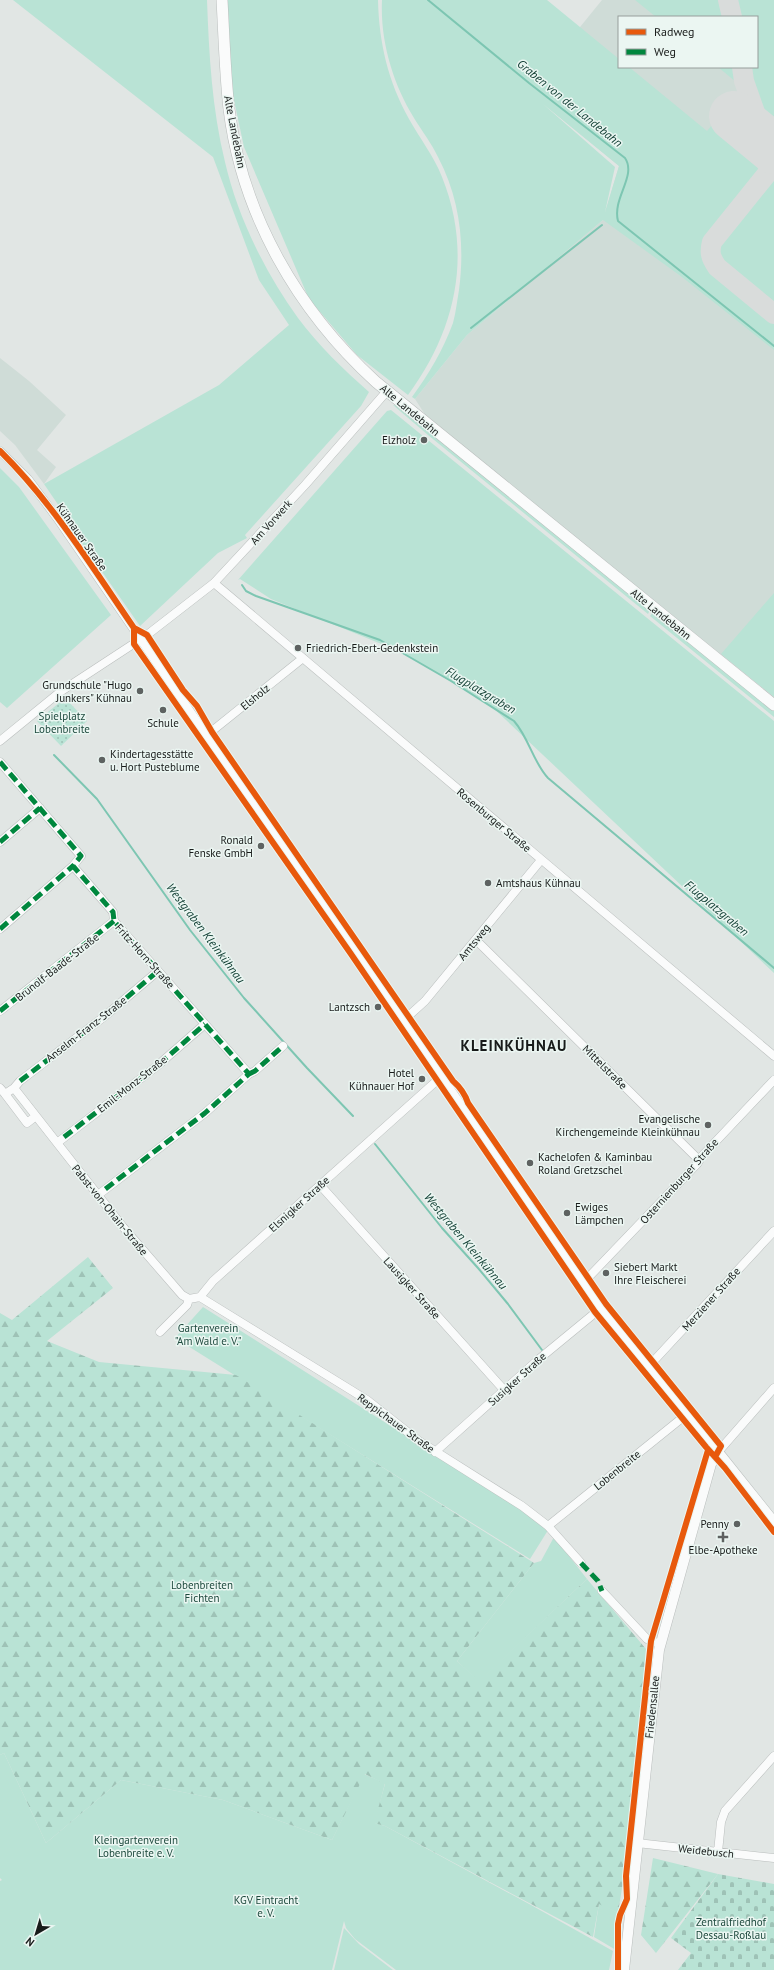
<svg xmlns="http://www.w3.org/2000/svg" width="774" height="1970" font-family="'PT Sans',sans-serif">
  <defs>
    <pattern id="forest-firs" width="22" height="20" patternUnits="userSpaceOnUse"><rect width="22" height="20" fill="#b9e3d5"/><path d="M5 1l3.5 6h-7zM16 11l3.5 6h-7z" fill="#9ec2b6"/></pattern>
    <pattern id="cemetery-stones" width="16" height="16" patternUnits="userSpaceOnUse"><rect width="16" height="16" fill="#b9e3d5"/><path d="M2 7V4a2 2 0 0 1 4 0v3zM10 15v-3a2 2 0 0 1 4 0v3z" fill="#9ec2b6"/></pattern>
    <pattern id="park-dots" width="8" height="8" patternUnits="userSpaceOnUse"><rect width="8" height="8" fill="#b9e3d5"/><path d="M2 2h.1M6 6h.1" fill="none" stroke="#9ec2b6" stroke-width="1.8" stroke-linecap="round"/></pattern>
  </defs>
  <rect width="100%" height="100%" fill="#e1e6e4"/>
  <!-- built -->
  <path fill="#cfdcd7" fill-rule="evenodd" d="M 602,0 L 774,0 L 774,697 L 428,419 L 415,399 L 467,335 L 603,220 L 619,166 L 528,91 ZM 619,17 L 757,17 L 757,67 L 619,67 Z
    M 0,358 L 29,381 L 66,415 L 37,450 L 56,467 L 44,484 L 15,445 L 0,431 Z"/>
  <!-- green -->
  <path fill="#b9e3d5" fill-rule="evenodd" d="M 13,0 L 207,0 C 209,55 212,109 225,162 C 238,218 265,272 298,318 C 318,345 344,370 369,392 L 361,406 L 245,535 L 247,538 L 218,553 L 140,626 L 68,523 L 59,506 L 44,484 L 219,385 L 289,325 L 259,280 L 213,157 Z
    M 227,0 L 378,0 C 379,43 388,81 409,119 C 420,139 434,156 442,177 C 473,254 456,330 408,395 L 357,355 L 309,299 L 244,147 L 232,91 Z
    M 382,0 L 547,0 L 619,59 L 619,67 L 629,67 L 707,131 L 716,120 L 757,152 L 758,172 L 770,181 L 774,181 L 774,350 L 682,277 L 603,220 L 467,335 L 415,399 L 412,397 C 429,374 443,350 453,323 C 456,312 457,301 459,290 C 465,244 460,199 438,157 C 432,144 422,131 414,118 C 393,84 380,41 382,0 ZM 543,104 L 619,166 L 605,212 L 615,167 Z
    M 635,0 L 774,0 L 774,131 L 734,98 L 742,87 L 718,67 L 757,67 L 757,17 L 656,17 Z
    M 393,405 L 399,406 L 650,610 L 648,614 L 428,435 Z
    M 391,410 L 774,721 L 774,973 L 489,704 L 401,652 L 271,599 L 240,579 L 238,580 L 387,411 Z
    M 0,468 L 19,487 L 111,615 L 7,708 L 0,702 Z
    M 774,593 L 774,697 L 721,654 Z
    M 653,612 L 774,711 L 774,717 L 650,616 Z
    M 203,1307 L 550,1527 L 530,1559 L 175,1338 Z
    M 554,1537 L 587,1579 L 479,1682 L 457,1661 L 534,1563 L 541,1561 Z
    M 4,1753 L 46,1843 L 121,1780 L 223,1800 L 332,1840 L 364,1774 L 385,1783 L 375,1823 L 385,1826 L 531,1905 L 613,1951 L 609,1970 L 396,1970 L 355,1939 L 346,1928 L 344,1921 L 332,1970 L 0,1970 L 0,1881 L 2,1880 L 0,1878 L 0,1755 Z
    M 599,1903 L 618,1913 L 616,1950 L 594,1937 Z
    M 344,1928 L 359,1944 L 393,1970 L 334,1970 Z"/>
  <!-- forest -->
  <path fill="url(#forest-firs)" d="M 88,1257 L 113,1288 L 47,1341 L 99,1362 L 236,1375 L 534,1563 L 457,1661 L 479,1681 L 587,1579 L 646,1649 L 628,1851 L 618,1913 L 599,1904 L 593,1937 L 385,1826 L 374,1823 L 385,1784 L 365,1774 L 332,1840 L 223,1800 L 121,1780 L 46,1843 L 4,1753 L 0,1755 L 0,1313 L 12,1320 Z
    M 653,1858 L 718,1874 L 656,1953 L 641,1935 Z"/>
  <!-- cemetery -->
  <path fill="url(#cemetery-stones)" d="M 718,1874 L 774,1884 L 774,1970 L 678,1970 L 691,1953 L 671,1938 Z"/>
  <!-- park -->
  <path fill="url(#park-dots)" d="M 65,698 L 87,721 L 61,746 L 37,721 Z"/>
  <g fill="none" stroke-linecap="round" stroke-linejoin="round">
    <!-- stream -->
    <path stroke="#7dc6b2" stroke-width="2" d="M 428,0 L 529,83 L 625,158 C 637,176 612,198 618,221 L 774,346
      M 471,328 L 602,225
      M 242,585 L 246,591 L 256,596 L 380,640 L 451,681 L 514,721 C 529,738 533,762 548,778 L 774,968
      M 54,755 L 97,799 L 190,930 L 244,998 L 307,1068 L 353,1116
      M 375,1144 L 442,1228 L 478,1268 L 508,1304 L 542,1350"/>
    <!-- taxiway -->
    <path stroke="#d9dcdb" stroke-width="20" d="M 728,0 L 732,17
      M 742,67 L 744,81 L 757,118 L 749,128
      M 774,165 L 712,242 C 709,253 711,258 717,267 L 774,314"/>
    <!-- runway -->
    <path stroke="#d9dcdb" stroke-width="50" d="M 734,116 L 774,149"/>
    <!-- minor casing -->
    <g stroke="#babebd" stroke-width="9">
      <path id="minor" d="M 0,451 L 28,479 L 57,518 L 601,1308 L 718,1452 L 774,1388
        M 214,583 L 774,1056
        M 207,735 L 303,658
        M 0,741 L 60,692 L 147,635 L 214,583 L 305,485 L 387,391
        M 0,762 L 81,856 L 73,866 L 113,912 L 114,921 L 249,1074 L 205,1113 L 98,1195
        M 0,842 L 40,808
        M 0,929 L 73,866
        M 476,940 L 699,1160
        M 0,1011 L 114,921
        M 404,1020 L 425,1001 L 541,860
        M 249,1074 L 255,1071 L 283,1046
        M 0,1088 L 5,1094 L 14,1088 L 123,1227 L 182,1295 L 189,1299
        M 14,1088 L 20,1081 L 105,1016 L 158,971
        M 5,1094 L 27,1123 L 36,1116
        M 57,1143 L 157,1066 L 205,1024
        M 320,1185 L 504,1390
        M 584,1282 L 697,1164 L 702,1156 L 774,1080
        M 200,1297 L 367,1400 L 419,1441 L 522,1506 L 548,1526 L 581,1563
        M 189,1299 L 200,1297 L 213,1281 L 442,1076
        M 160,1332 L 187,1305 L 189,1299
        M 649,1366 L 774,1231
        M 435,1452 L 539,1359 L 601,1308
        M 548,1526 L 687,1414
        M 602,1591 L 647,1639 L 660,1644
        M 637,1843 L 774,1858
        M 718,1852 L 721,1822 L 725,1811 L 774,1756"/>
    </g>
    <!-- tertiary casing -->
    <g stroke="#babebd" stroke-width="11">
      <path id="tertiary" d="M 624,1970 L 659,1650 L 711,1464 L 718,1452 L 774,1522"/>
    </g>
    <!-- secondary casing -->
    <g stroke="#babebd" stroke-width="12">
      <path id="secondary" d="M 222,0 C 224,36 225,73 229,109 C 242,215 298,311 376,382 L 774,705"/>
    </g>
    <!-- minor -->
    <use href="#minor" stroke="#fafbfb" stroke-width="8"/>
    <!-- tertiary -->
    <use href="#tertiary" stroke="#fafbfb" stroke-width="10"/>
    <!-- secondary -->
    <use href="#secondary" stroke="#fafbfb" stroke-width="11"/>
    <!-- quiet -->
    <path stroke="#00873e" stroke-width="5" stroke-dasharray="10 5" stroke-linecap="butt" d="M 0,762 L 81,856 L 73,866 L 113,912 L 114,921 L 249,1074 L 205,1113 L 104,1190
      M 0,842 L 40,808
      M 0,929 L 73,866
      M 0,1011 L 114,921
      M 249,1074 L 255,1071 L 283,1046
      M 20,1081 L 105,1016 L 158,971
      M 64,1137 L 157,1066 L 205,1024
      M 581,1563 L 598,1581 L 602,1591"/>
    <!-- cycleway casing -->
    <g stroke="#ebf6f2" stroke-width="8">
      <path id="cycleway" d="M 0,451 C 52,502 93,568 134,628 L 147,635 L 183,690 L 197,706 L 212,732 L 453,1081 C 460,1087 465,1094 468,1103 L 606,1304 L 721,1446 L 715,1457
        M 134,628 L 134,644 L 351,954 L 595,1312 L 706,1447 L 725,1468 L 774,1532
        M 618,1970 L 618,1924 L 620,1915 L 627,1899 L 626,1876 L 651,1641 L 708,1450"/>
    </g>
    <!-- cycleway -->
    <use href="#cycleway" stroke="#e8590c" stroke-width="6"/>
  </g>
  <!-- markers -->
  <g fill="#5e6261" stroke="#ebf6f2" stroke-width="1.5">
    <circle cx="424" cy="440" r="4"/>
    <circle cx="298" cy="648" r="4"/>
    <circle cx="140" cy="691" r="4"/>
    <circle cx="163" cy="710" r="4"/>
    <circle cx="102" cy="760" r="4"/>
    <circle cx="261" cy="846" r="4"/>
    <circle cx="488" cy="883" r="4"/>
    <circle cx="378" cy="1007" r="4"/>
    <circle cx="422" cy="1079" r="4"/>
    <circle cx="708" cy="1125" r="4"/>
    <circle cx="530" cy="1163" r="4"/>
    <circle cx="567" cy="1213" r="4"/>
    <circle cx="606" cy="1273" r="4"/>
    <circle cx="737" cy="1524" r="4"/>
    <path d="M721 1531h4v4h4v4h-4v4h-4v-4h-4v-4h4z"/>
  </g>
  <g text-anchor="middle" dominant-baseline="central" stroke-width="3" stroke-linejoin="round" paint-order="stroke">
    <!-- street labels -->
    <g font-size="11" fill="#181b1a" stroke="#ebf6f2">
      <text transform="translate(235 132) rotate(79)">Alte Landebahn</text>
      <text transform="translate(410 410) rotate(40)">Alte Landebahn</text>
      <text transform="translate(271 522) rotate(-48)">Am Vorwerk</text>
      <text transform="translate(82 537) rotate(55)">Kühnauer Straße</text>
      <text transform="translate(661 614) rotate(39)">Alte Landebahn</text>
      <text transform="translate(255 697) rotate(-39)">Elsholz</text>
      <text transform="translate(494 820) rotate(40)">Rosenburger Straße</text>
      <text transform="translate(474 942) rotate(-51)">Amtsweg</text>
      <text transform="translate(145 956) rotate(48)">Fritz-Horn-Straße</text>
      <text transform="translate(57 967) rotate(-38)">Brunolf-Baade-Straße</text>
      <text transform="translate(86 1029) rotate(-38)">Anselm-Franz-Straße</text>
      <text transform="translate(605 1067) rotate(45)">Mittelstraße</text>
      <text transform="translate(132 1084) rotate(-38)">Emil-Monz-Straße</text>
      <text transform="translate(679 1181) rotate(-48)">Osternienburger Straße</text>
      <text transform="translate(299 1204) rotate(-42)">Elsnigker Straße</text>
      <text transform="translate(110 1210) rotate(51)">Pabst-von-Ohain-Straße</text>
      <text transform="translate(412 1288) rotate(48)">Lausigker Straße</text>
      <text transform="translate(711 1299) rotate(-48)">Merziener Straße</text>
      <text transform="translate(517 1379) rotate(-42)">Susigker Straße</text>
      <text transform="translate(396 1423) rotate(36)">Reppichauer Straße</text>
      <text transform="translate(617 1470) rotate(-39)">Lobenbreite</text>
      <text transform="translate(652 1707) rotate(-84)">Friedensallee</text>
      <text transform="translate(706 1851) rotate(6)">Weidebusch</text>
    </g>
    <!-- poi labels -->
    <g font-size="11" fill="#181b1a" stroke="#ebf6f2" text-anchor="end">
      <text x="416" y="440">Elzholz</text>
      <text x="306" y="648" text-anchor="start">Friedrich-Ebert-Gedenkstein</text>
      <text x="132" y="685">Grundschule "Hugo<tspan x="132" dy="13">Junkers" Kühnau</tspan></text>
      <text x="163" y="723" text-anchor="middle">Schule</text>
      <text x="110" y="754" text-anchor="start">Kindertagesstätte<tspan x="110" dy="13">u. Hort Pusteblume</tspan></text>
      <text x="253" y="840">Ronald<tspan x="253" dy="13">Fenske GmbH</tspan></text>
      <text x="496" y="883" text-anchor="start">Amtshaus Kühnau</text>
      <text x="370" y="1007">Lantzsch</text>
      <text x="414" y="1073">Hotel<tspan x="414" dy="13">Kühnauer Hof</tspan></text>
      <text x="700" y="1119">Evangelische<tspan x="700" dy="13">Kirchengemeinde Kleinkühnau</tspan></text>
      <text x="538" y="1157" text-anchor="start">Kachelofen &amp; Kaminbau<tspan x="538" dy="13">Roland Gretzschel</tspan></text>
      <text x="575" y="1207" text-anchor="start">Ewiges<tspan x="575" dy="13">Lämpchen</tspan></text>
      <text x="614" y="1267" text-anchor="start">Siebert Markt<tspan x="614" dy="13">Ihre Fleischerei</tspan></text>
      <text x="729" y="1524">Penny</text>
      <text x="723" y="1550" text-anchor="middle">Elbe-Apotheke</text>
    </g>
    <!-- park labels -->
    <g font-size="11" fill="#1e4a3e" stroke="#ebf6f2">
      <text x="62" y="716">Spielplatz<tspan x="62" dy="13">Lobenbreite</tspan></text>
      <text x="208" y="1328">Gartenverein<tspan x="208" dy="13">"Am Wald e. V."</tspan></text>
      <text x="202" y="1585">Lobenbreiten<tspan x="202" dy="13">Fichten</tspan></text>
      <text x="136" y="1840">Kleingartenverein<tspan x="136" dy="13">Lobenbreite e. V.</tspan></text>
      <text x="266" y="1900">KGV Eintracht<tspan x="266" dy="13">e. V.</tspan></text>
      <text x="731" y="1922">Zentralfriedhof<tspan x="731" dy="13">Dessau-Roßlau</tspan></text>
    </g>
    <!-- water labels -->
    <g font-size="12" font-style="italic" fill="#0e3c31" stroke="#ebf6f2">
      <text transform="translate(570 103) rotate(39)">Graben von der Landebahn</text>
      <text transform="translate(481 690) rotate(31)">Flugplatzgraben</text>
      <text transform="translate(717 908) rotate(40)">Flugplatzgraben</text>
      <text transform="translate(206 933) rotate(53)">Westgraben Kleinkühnau</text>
      <text transform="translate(466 1241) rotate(50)">Westgraben Kleinkühnau</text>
    </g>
    <!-- district labels -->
    <g font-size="15" font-weight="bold" letter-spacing="1" fill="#181b1a" stroke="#ebf6f2">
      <text x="514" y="1045">KLEINKÜHNAU</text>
    </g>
  </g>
  <!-- legend -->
  <rect x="618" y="16" width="140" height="52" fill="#ebf6f2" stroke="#979e9c"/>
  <rect x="626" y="29" width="20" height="6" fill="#e8590c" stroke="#979e9c"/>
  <text x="654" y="36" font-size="12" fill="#181b1a">Radweg</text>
  <rect x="626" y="49" width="20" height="6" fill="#00873e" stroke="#979e9c"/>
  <text x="654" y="56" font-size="12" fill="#181b1a">Weg</text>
  <!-- north arrow -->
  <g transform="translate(36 1934) rotate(218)" stroke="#ebf6f2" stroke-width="3" paint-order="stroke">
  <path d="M0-3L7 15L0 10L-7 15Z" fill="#181b1a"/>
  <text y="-6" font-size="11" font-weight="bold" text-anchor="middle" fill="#181b1a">N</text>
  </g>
</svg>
